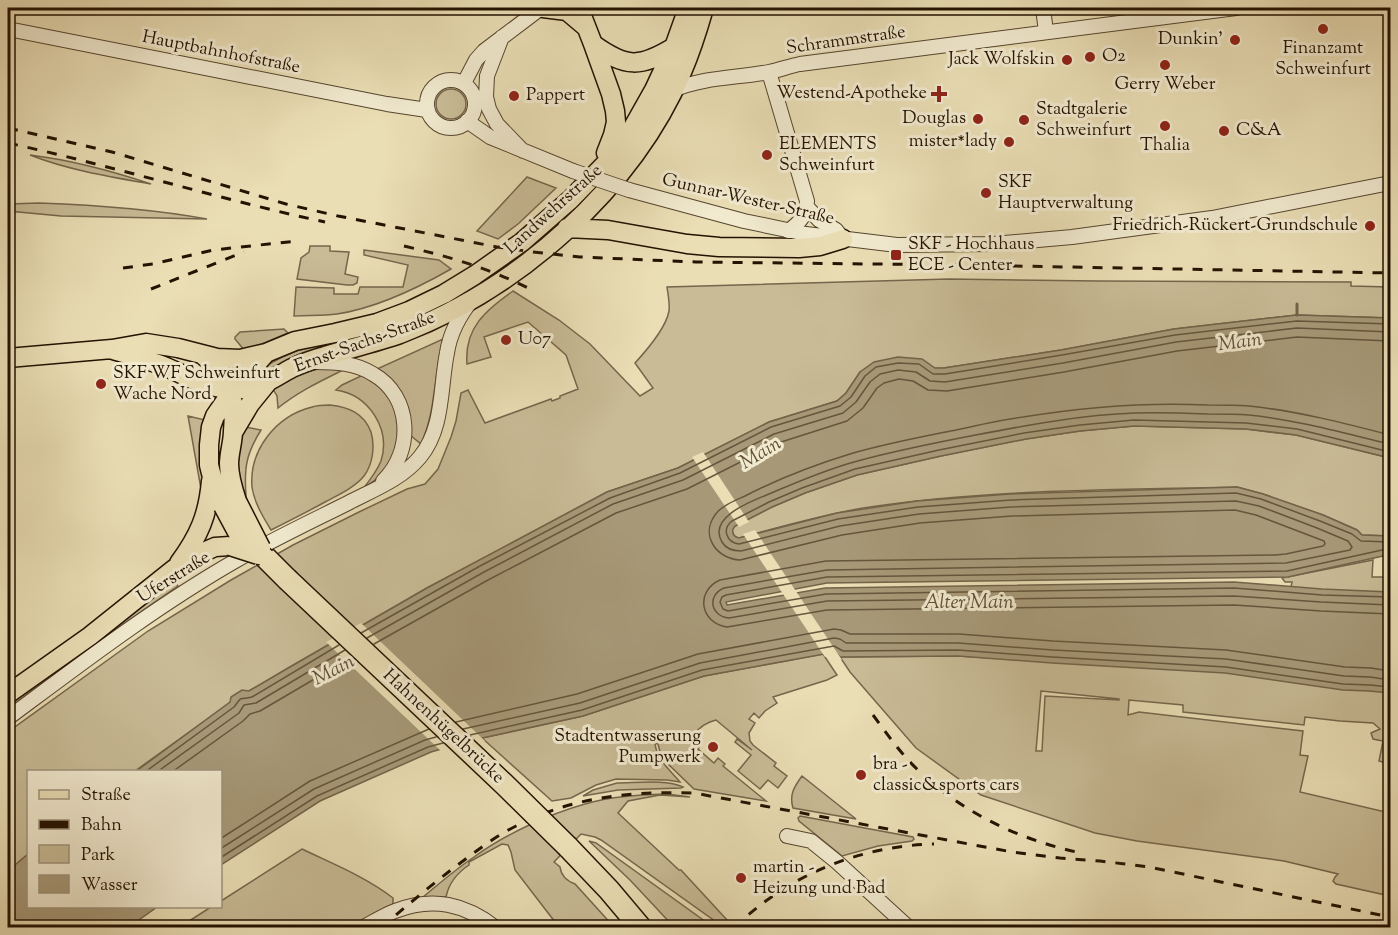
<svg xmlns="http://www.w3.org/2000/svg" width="1398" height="935" font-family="'Sorts Mill Goudy',serif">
  <rect width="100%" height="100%" fill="#eadeb5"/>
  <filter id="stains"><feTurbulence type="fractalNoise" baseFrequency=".00333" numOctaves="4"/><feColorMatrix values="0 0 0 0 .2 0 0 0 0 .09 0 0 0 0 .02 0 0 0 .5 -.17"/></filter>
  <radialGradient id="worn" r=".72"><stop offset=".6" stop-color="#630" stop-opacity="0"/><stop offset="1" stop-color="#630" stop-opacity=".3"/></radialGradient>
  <!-- green -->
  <path fill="#c8bb96" stroke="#76664c" stroke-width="1.5" fill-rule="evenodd" d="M436 104a15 15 0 1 1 30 0a15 15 0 1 1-30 0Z
    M 30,155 C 71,160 112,171 151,184 C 111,177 68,170 30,155 Z
    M 613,169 L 576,209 L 537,245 L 492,278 L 459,298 L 407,323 L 264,375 L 260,369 L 282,357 L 296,351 L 391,325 Z
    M 527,177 L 556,188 L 518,224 L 498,239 L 477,231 Z
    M 39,203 C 95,205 152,209 207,219 L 61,216 L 8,211 L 8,204 Z
    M 310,246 L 330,246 L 330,251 L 349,252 L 345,274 L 358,277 L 357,283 L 353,285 L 347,285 L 297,279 L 301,258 L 309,252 Z
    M 364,250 L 439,260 L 451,269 C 416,289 377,308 337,314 C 323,316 308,315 294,316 L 296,287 L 334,288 L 334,294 L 358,294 L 360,287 L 403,287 L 408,265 L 364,255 Z
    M 949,279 L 1098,281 L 1351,282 L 1351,286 L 1390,287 L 1390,318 L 1297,315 L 1174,329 L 1061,350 L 944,368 L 860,372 L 846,393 L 837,401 L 769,422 L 678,468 L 607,492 L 427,588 L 290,667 L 249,691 C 243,692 233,697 231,702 L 135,771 L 28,772 L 28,854 L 8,871 L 8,732 L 148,631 L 231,580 L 293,545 L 359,512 L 407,489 L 425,484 L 438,469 L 451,437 L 456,421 L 461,393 L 468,390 L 485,423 L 551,399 L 552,401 L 560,398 L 560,396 L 578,389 L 566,355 L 528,322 L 484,337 L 491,357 L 467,364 C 464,328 486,310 513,291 L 559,320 L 590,344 L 640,396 L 653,388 L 635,363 C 646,351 666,328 669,311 C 670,304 668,294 667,287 Z
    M 284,329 L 288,333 L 245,351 L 235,339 L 235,337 L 240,332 Z
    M 443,339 C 434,374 436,411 421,444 L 410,435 C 414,410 391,389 377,369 Z
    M 323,368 L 345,369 C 321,381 299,391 278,408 L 277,396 L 273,389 C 290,377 302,372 323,368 Z
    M 365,374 L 384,387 L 399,416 L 397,452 L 380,476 L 363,489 C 370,480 377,471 381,461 C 391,429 369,395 336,390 L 342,385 Z
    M 330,405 C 348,407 364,413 371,432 C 375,446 373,464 364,476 C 354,488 338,495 325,502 C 307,512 289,521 271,530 C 263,517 254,502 252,487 C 249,450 276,416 312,407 C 318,405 324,405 330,405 Z
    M 188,416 L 205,420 L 201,464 L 204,482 L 201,489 Z
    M 1134,426 L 1246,429 L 1296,435 L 1390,458 L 1390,536 L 1362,535 L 1357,530 L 1323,515 L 1263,494 L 1237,487 C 1113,490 986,489 863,508 C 821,515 780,527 739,538 C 734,537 732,534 732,529 L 735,526 L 772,507 L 805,493 L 857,475 L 941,456 L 1026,439 L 1080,431 Z
    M 245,427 L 261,430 C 246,454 244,468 246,496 C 234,476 238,448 245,427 Z
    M 1373,560 L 1372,577 L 1390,577 L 1390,764 L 1379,761 L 1383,741 L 1373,739 L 1371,733 L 1380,729 L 1373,723 L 1340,721 L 1305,717 L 1304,725 L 1183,712 L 1183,705 L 1129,700 L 1128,715 L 1139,712 L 1303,731 L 1300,755 L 1308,756 L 1300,792 L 1390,813 L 1390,896 L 1336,884 L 1333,881 L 1335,877 L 1338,874 L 1284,861 L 1137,841 L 1095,833 L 981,795 L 916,748 L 850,672 L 840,657 L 958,656 L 1274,674 L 1292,582 L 1285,582 L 1282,578 ZM 1041,691 L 1119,699 L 1119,700 L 1045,696 L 1042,751 L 1036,751 Z
    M 175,582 L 178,586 L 93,645 L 8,709 L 8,703 L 102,636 Z
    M 823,654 L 837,675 L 827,680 L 773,697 L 777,703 L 765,711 L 759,718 L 754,713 L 749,719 L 755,723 L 749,733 L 750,741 L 753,745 L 776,763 L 774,766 L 787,776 L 778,788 L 768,780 L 760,789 L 738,771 L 751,755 L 735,742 L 737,739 L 752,750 L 716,720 C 706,722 698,729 692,736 L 701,744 L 698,749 L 714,763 L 718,758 L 725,764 L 723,766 L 766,801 L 694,789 L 668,764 L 660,752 L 658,744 L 655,743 C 656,759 670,770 680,782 L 667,780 L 616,779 L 596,785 L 571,798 L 552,801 L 482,738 L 583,716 L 704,676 Z
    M 802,776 L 856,819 L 793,808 C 789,795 794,787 802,776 Z
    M 617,783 C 636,783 666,779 683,787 L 681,788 L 618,790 L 583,796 L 593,790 Z
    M 667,794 L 690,797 L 660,795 L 628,801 L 618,813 L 679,870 L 681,870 L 727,920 L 722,922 L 715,921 L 601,840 L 595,837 L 581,834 L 554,862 L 560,867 C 561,875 567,881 575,884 L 614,927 L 549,927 L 555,922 L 515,870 L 511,852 L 508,845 L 502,844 L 469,862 L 469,865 C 457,873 449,882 446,897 L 423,897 C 440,883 456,869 474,857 C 504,835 549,814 585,804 C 611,796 640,795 667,794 Z
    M 800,816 L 913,837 L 914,839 L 912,841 L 878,846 L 842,856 L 799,821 L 798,818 Z
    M 589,841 L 596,843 L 713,927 L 674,927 L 630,880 Z
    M 302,849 C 333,864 366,877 393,898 L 393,904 L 352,927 L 178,928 L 211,907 L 220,906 L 221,901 Z"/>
  <!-- water -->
  <path fill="#a79978" stroke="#736348" stroke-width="1.5" d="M 1297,315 L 1390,318 L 1390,458 L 1296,435 L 1246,429 L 1134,426 L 1080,431 L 1026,439 L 941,456 L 857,475 L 805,493 L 772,507 L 735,526 L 733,529 C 732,534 734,537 739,538 L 837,513 L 917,501 L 1010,494 L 1237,487 L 1263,494 L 1323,515 L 1357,530 L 1362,535 L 1390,536 L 1390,556 L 1383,556 L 1288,577 L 827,583 L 726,602 L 727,605 L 825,588 L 1234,582 L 1322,589 L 1390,592 L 1390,693 L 1369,691 L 1343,690 L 1225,673 L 1052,663 L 958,656 L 840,657 L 835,652 L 704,676 L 583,716 L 473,740 L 431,752 L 320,801 L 221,865 L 220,772 L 135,772 L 230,702 L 231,697 L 242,690 L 249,691 L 290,667 L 427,588 L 607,492 L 678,468 L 769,422 L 837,401 L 846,393 L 860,372 L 874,362 L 898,357 L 922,359 L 935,368 L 944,368 L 1061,350 L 1174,329 Z
    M 28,854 L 28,906 L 157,907 L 129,927 L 8,927 L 8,871 Z"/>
  <!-- pier -->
  <path fill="#eadeb5" d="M 703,452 L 749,522 L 739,527 L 692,457 Z
    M 755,530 L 842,660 L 836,659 L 834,655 L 825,657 L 743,534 Z
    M 361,623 L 485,741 L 442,752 L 326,642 Z"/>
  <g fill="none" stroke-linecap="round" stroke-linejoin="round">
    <!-- shore -->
    <path stroke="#66563c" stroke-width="1.5" d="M 1390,435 C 1344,423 1297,411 1249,406 C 1235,405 1221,405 1208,405 C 1146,402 1084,407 1023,417 C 1000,420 978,425 956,430 C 921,437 884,444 850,454 C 814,465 778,479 745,496 C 734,501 721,506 715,515 C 700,536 717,559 740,560 L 842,535 L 920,523 L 1012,516 L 1235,510 L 1256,515 L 1324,541 L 1325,544 L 1323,546 L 1286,554 L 1275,555 L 826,561 L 720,580 C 695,591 700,623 727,627 L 827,610 L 1234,605 L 1321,611 L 1390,614
      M 1390,444 C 1343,433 1297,420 1249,415 C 1235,414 1221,414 1208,414 C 1184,413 1159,412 1135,413 C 1076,415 1018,427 960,438 C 925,445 889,452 854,462 C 825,470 797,482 769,494 C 752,501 707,517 722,542 C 726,549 733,551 741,551 L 840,526 L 919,514 L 1011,507 L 1236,501 L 1259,506 L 1317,528 L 1348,541 L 1352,547 L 1350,550 L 1286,563 L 827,570 L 724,588 C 707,595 710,616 729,618 L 827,601 L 1234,596 L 1321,602 L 1390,605
      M 1390,452 L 1297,429 L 1246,423 L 1134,420 L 1080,425 L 1024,433 L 939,450 L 855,469 L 802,488 L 769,502 L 732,521 C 722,529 726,542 739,544 L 838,519 L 918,507 L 1011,500 L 1236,493 L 1261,499 L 1320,521 L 1352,534 L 1361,541 L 1390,542
      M 1390,550 L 1382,550 L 1287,571 L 827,577 L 726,595 L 722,597 L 720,602 L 723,609 L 728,611 L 826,594 L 1234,588 L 1322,595 L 1390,597
      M 361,633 L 480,566 L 610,498 L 680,473 L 771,427 L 840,406 L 851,397 L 865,376 L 876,367 L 898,363 L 919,364 L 933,374 L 945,374 L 1062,355 L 1175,335 L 1297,321 L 1390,324
      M 367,638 L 484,572 L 613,504 L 683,480 L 774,434 L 843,413 L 856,402 L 870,382 L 880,374 L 898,370 L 916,372 L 930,381 L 945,382 L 1063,363 L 1176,342 L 1297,328 L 1390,332
      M 374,644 L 488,580 L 616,513 L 687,489 L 778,443 L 847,421 L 863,408 L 877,388 L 884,383 L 899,379 L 913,381 L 928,390 L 947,391 L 1064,372 L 1177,351 L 1297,337 L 1390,341
      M 456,722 L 577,694 L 698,654 L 834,629 L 841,630 L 850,634 L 959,634 L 1053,641 L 1226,650 L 1345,667 L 1371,668 L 1390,671
      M 463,729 L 580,703 L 700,663 L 834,638 L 840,639 L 846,643 L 958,643 L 1053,650 L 1226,659 L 1344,676 L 1370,677 L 1390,680
      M 470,735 L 582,710 L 702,670 L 834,646 L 843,651 L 958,650 L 1052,657 L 1226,667 L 1343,684 L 1370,685 L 1390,687
      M 145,772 L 234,707 C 244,694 237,701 252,697 L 339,645
      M 157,772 L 239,713 L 244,705 L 256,703 L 345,650
      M 172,772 L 243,721 L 250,714 L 260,711 L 352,657
      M 220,839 L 310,781 L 429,729
      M 220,849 L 314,789 L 425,740 L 436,737
      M 220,858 L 317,796 L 428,747 L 443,743"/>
    <!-- stream -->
    <path stroke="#736348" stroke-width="3" d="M 1293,12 L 1323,8
      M 1297,315 L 1297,304
      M 1387,457 L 1390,460"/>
    <!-- minor casing -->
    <g stroke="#56452e" stroke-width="16">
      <path id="minor" d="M 1043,8 L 1046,32
        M 8,29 L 387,104 L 427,110
        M 502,37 L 487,76 L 486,97 L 489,109 L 497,124 L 523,151
        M 769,72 L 807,201 C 806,215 800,223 788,231
        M427 104a24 24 0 1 1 48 0a24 24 0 1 1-48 0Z
        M 464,83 L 476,60 L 484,51 L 541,8
        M 673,90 C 704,77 736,78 769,72 C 779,70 790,66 800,64 L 1236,8
        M 467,121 L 490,137 L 573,171
        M 629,190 L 744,221 L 806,234 L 897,245 L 993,244 L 1072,237 L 1212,218 L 1390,183
        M 807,207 L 819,220 L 836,230 L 843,239
        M 315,362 C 335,362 356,363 373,374 C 412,396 414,451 383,481
        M 8,718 C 82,663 155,607 235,561 C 272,540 310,522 348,503 C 373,490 402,479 420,457 C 444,428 440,387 447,353 C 450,333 459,316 472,300
        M 787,836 L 811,841 L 837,862 L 909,928
        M 362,928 C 373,922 384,915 395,911 C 433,896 465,904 496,928"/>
    </g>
    <!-- major casing -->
    <g stroke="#241201" stroke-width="21">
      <path id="major" d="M 543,8 L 567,11 L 586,27
        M 579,8 L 593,44 L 611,94 L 615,111 L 616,122 L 613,135 L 606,153
        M 593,44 C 626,68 640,68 674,47
        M 567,228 L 608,230 L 687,244 L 719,247 L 799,248 L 820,246 L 843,239
        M 113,350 C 129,355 145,359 161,365 C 172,369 183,375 194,380 C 208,387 227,390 242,389 C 262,388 275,377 292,368 C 301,364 311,360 322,357 C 348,349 374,343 400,334 C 518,289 632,189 682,72 C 691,51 698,29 704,8
        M 204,356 C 230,376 236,398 233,431 C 233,442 229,453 229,464 C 229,477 233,489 237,501
        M 8,358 L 112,349 L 146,343 L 178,348 L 217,358 L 240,359 L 266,353 L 295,341 L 335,333 L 377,323 L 409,311 L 444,294 L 475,275 L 522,242 L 570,200 L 605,164 L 632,129 L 654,90 L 674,47 L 688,8
        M 234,431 L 250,404 L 267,383
        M 223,506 L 215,489 L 209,465 L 209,445 L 211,427 L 215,416 L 231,393 L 266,353
        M 179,563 C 199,536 208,515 211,481
        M 8,694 L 90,636 L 174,569 L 206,551 L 215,547 L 230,546"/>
    </g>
    <!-- highway casing -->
    <g stroke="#241201" stroke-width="24">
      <path id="highway" d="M 266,558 L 287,579
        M 568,847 L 609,890 L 641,928"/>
    </g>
    <!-- minor -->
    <use href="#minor" stroke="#f1eacf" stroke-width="14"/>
    <!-- major -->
    <use href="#major" stroke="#eadeb5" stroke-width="18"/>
    <!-- highway -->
    <use href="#highway" stroke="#eadeb5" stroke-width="21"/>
    <!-- rail -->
    <path stroke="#241201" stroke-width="3" stroke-dasharray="10 10" stroke-linecap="butt" d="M 8,128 L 112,152 L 286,204 L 338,216 L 497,247 L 533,252 L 580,257 L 696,262 L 962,265 L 1390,273
      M 8,143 C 114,166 218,199 325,222
      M 404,246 C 450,257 489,268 532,290
      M 123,268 L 153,264 L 213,250 L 297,241
      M 151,289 L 244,252
      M 873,715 C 885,731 896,747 910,762 C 956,810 1016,839 1081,853
      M 381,928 C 405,907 430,886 455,867 C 475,852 494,837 516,826 C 571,797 633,791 694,793 L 1012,852 L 1060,858 L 1100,861 L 1149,867 L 1390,917
      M 734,928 C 788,875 859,846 934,844"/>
    <!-- minor-bridge casing -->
    <g stroke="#56452e" stroke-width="16" stroke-linecap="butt">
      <path id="minor-bridge" d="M 573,171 L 629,190"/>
    </g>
    <!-- major-bridge casing -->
    <g stroke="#241201" stroke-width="21" stroke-linecap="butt">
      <path id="major-bridge" d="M 237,501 L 261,548
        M 223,506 L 237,532 L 266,558
        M 230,546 L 258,555"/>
    </g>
    <!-- highway-bridge casing -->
    <g stroke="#241201" stroke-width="24" stroke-linecap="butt">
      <path id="highway-bridge" d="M 287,579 L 504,784 L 568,847"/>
    </g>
    <!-- minor-bridge -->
    <use href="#minor-bridge" stroke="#f1eacf" stroke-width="14"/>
    <!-- major-bridge -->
    <use href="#major-bridge" stroke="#eadeb5" stroke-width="18"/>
    <!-- highway-bridge -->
    <use href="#highway-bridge" stroke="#eadeb5" stroke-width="21"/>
  </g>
  <!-- markers -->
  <g fill="#8f2418" stroke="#f1eacf" stroke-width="2">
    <circle cx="1323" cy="29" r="6"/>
    <circle cx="1235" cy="40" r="6"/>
    <circle cx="1090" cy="57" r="6"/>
    <circle cx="1067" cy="60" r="6"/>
    <circle cx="1165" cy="65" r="6"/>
    <path d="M936 85h6v6h6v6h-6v6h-6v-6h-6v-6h6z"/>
    <circle cx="514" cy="96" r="6"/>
    <circle cx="978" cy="119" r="6"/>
    <circle cx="1024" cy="120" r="6"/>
    <circle cx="1165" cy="126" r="6"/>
    <circle cx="1224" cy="131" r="6"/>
    <circle cx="1009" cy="142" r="6"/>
    <circle cx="767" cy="155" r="6"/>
    <circle cx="986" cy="193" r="6"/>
    <circle cx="1370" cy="226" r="6"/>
    <rect x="890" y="249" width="12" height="12" rx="3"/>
    <circle cx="506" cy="340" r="6"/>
    <circle cx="101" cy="384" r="6"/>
    <circle cx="713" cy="747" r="6"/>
    <circle cx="861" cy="775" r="6"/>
    <circle cx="741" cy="878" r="6"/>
  </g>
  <g text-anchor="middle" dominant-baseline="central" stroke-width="6" stroke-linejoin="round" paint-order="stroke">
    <!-- poi labels -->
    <g font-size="18" fill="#241201" stroke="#f1eacf" text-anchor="start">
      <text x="1223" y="40" text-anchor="end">Dunkin'</text>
      <text x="1323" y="49" text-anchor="middle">Finanzamt<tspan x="1323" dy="21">Schweinfurt</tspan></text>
      <text x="1102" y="57">O2</text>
      <text x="1055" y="60" text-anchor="end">Jack Wolfskin</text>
      <text x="1165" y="85" text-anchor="middle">Gerry Weber</text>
      <text x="927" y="94" text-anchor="end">Westend-Apotheke</text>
      <text x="526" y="96">Pappert</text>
      <text x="1036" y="110">Stadtgalerie<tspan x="1036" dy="21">Schweinfurt</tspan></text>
      <text x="966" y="119" text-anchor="end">Douglas</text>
      <text x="1236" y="131">C&amp;A</text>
      <text x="997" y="142" text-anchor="end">mister*lady</text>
      <text x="779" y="145">ELEMENTS<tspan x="779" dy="21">Schweinfurt</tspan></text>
      <text x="1165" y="146" text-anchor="middle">Thalia</text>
      <text x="998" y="183">SKF<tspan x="998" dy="21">Hauptverwaltung</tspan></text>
      <text x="1358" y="226" text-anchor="end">Friedrich-Rückert-Grundschule</text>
      <text x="908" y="245">SKF - Hochhaus<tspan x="908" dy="21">ECE - Center</tspan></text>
      <text x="518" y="340">U07</text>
      <text x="113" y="374">SKF WF Schweinfurt<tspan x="113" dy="21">Wache Nord</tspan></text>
      <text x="701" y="737" text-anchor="end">Stadtentwasserung<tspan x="701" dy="21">Pumpwerk</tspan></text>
      <text x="873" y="765">bra -<tspan x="873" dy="21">classic&amp;sports cars</tspan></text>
      <text x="753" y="868">martin -<tspan x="753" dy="21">Heizung und Bad</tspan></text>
    </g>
    <!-- street labels -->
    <g font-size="18" fill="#241201" stroke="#f1eacf">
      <text transform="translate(846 41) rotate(-8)">Schrammstraße</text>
      <text transform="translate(221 53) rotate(11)">Hauptbahnhofstraße</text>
      <text transform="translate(748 200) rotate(13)">Gunnar-Wester-Straße</text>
      <text transform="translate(554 210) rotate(-42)">Landwehrstraße</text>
      <text transform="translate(365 343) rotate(-20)">Ernst-Sachs-Straße</text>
      <text transform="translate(174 578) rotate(-32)">Uferstraße</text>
      <text transform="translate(443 727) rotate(43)">Hahnenhügelbrücke</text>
    </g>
    <!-- water labels -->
    <g font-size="20" font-style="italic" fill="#5f4f37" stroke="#f1eacf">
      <text transform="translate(1240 343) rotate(-7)">Main</text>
      <text transform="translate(761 454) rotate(-31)">Main</text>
      <text x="969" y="603">Alter Main</text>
      <text transform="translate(334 671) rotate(-27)">Main</text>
    </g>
  </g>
  <!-- margin -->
  <rect width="1398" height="935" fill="none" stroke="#eadeb5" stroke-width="30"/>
  <rect x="9" y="9" width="1380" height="917" fill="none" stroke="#241201" stroke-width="3"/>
  <rect x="15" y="15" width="1368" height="905" fill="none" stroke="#241201" stroke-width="1.5"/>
  <!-- legend -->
  <rect x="27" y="770" width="195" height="138" fill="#f1eacf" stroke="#9f947d" stroke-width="1.5"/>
  <rect x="39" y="790" width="30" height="9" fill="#eadeb5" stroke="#9f947d" stroke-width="1.5"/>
  <text x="81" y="800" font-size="18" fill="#241201">Straße</text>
  <rect x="39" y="820" width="30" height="9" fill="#241201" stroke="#9f947d" stroke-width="1.5"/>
  <text x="81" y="830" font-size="18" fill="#241201">Bahn</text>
  <rect x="39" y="845" width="30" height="18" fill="#c8bb96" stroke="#9f947d" stroke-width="1.5"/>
  <text x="81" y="860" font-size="18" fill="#241201">Park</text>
  <rect x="39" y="875" width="30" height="18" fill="#a79978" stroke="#9f947d" stroke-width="1.5"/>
  <text x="81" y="890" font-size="18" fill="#241201">Wasser</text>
  <rect width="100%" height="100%" filter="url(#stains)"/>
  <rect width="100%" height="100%" fill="url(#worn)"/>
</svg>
